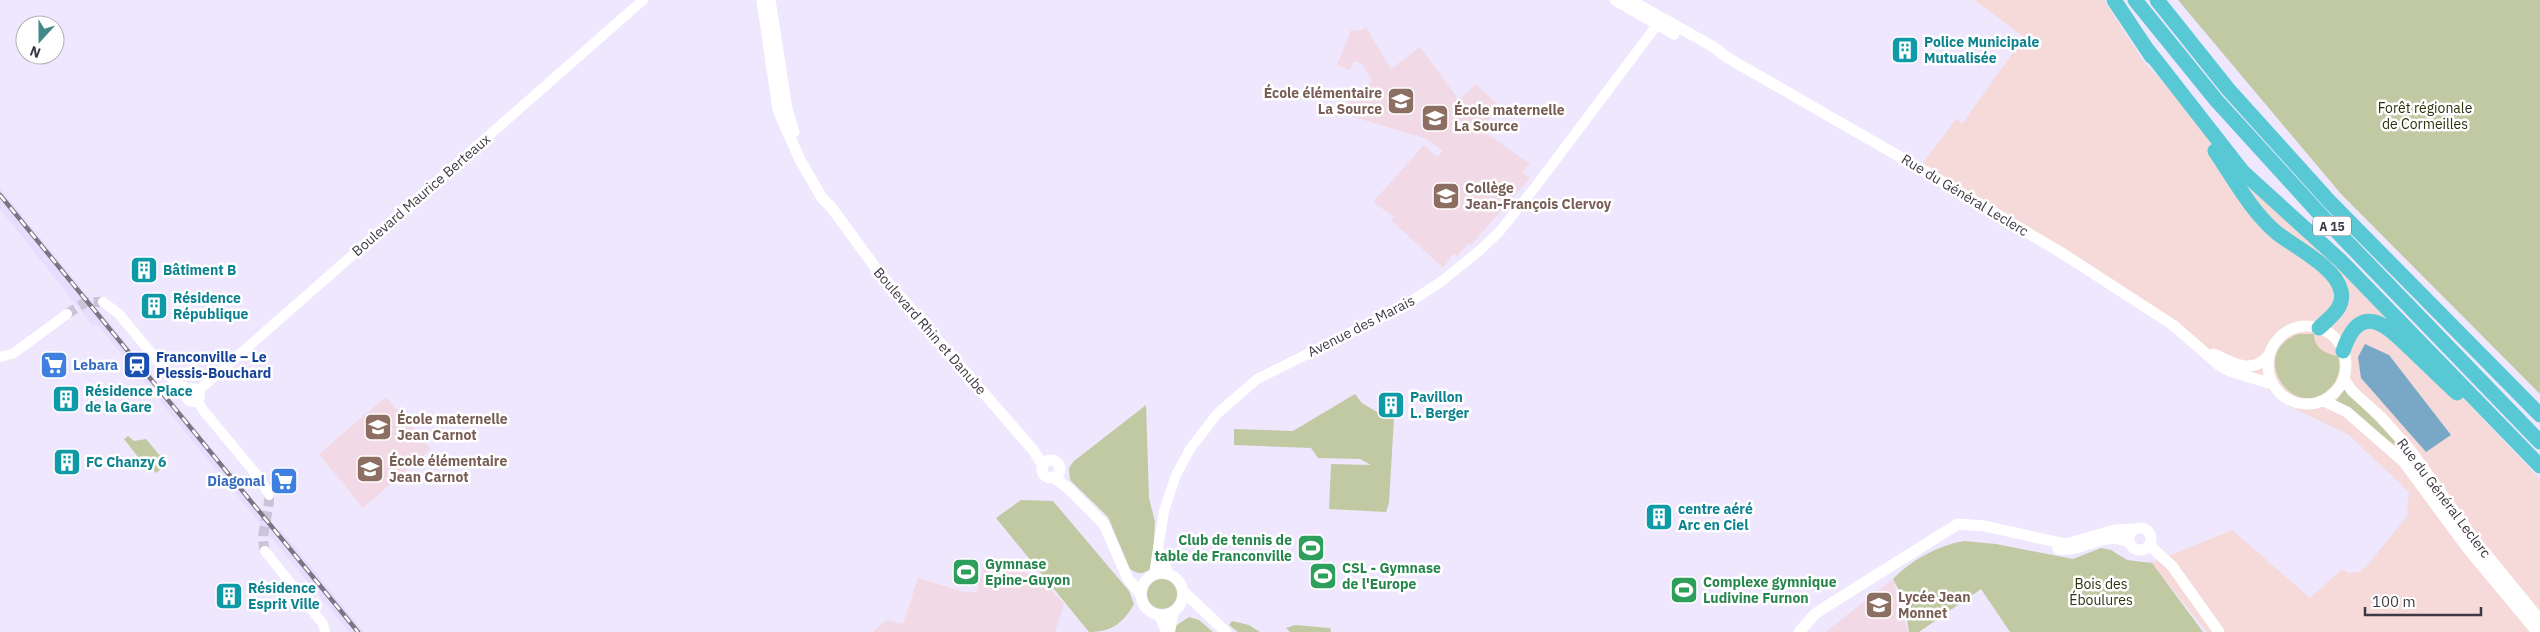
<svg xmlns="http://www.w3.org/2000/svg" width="2540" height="632" font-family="'IBM Plex Sans',sans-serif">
  <rect width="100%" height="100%" fill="#eee7fd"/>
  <!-- commercial -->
  <path fill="#f5dad9" d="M 1974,0 L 2104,0 L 2144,62 L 2540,479 L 2540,632 L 2207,632 L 2149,560 L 2154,562 L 2232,530 L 2310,598 L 2342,569 L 2348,573 L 2360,572 L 2371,561 L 2407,516 L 2409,492 L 2349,435 L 2289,406 L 2267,389 L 1921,166 L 1956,119 L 1962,124 L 2024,37 Z"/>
  <!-- built -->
  <path fill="#e8dcff" d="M 0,188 L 278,531 L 281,530 L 364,632 L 349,632 L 97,324 L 93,326 L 0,209 Z"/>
  <!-- education -->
  <path fill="#f1dae5" d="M 1366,27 L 1391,69 L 1420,47 L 1459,100 L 1476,84 L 1497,104 L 1483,131 L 1530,164 L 1522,172 L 1530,178 L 1471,245 L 1469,243 L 1457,256 L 1454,253 L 1443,268 L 1391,220 L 1394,217 L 1373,202 L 1424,145 L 1437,157 L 1443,151 L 1427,139 L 1347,115 L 1348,101 L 1358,101 L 1372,80 L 1362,64 L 1354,61 L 1350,70 L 1337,65 L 1351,30 L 1360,31 Z
    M 386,397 L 431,449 L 363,508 L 319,454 Z
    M 987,556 L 1007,560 L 1045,583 L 1064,604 L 1055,632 L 873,632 L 887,620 L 903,624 L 918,578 L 968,593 L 969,591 L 976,593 Z
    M 1893,579 L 1908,632 L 1825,632 Z"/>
  <!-- green -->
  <path fill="#c1c9a3" d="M 2178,0 L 2540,0 L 2540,394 L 2341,194 Z
    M 2299,334 L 2314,334 C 2314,348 2325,354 2338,356 C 2341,367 2339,380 2330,388 C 2292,425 2246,351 2299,334 Z
    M 2345,389 L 2408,455 L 2336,401 Z
    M 1355,394 L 1362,403 L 1387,418 L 1390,415 L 1394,418 L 1389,503 L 1386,512 L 1329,509 L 1331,464 L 1371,465 L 1360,459 L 1318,458 L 1311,448 L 1234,445 L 1234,429 L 1293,431 Z
    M 1146,405 L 1149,498 L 1155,522 L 1152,568 C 1143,574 1139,575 1130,569 L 1108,517 L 1070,480 L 1069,468 L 1074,461 Z
    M 128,436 L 134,441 L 146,439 L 167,464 L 156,473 L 148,464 L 145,466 L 124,439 Z
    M 1021,500 L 1053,501 L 1129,591 L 1134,604 C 1123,623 1112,632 1089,632 L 996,518 Z
    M 1964,541 L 1996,544 L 2073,559 L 2101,548 L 2111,550 L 2127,560 L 2152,563 L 2203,632 L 2010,632 L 1981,589 L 1919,632 L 1909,632 L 1904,600 L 1893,579 C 1910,561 1939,545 1964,541 Z
    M1147 594a15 15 0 1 1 30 0a15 15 0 1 1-30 0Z
    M 1189,617 L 1199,620 L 1213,632 L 1174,632 L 1174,627 Z
    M 1232,621 L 1249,625 L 1260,632 L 1238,632 L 1229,625 Z
    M 1295,625 L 1330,628 L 1331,632 L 1290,632 L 1286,628 Z"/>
  <!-- water -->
  <path fill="#79a8c6" d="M 2365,344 L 2389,355 L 2451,435 L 2426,452 L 2361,378 L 2358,357 Z"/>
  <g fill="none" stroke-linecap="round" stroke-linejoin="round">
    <!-- tertiary-tunnel -->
    <path stroke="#cbc4d8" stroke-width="10" stroke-dasharray="10 5" stroke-linecap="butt" d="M 67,314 L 86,302 L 103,302
      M 265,551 C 259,534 270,513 269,495"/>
    <!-- tertiary -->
    <path stroke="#fff" stroke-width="10" d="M 103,302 L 119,314 L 176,383 L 189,389
      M 0,357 L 14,353 L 67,314
      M186 395a7 7 0 1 1 14 0a7 7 0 1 1-14 0Z
      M 199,390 L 643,0
      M 198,401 L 203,410 L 261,480 L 269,495
      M 265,551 L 323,624 L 325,632
      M 1159,551 L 1169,574
      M 1154,574 L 1164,511 L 1176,475 L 1190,449 L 1217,414 L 1257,379 L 1404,306 L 1442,281 L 1480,250 L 1500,231 L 1536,186 L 1657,25
      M 1159,615 L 1166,632
      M 1170,632 L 1174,611"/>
    <!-- secondary -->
    <path stroke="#fff" stroke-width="11" d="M 762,0 L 778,110 L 800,160 L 822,198 L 831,207 L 878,271 L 1034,451 L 1043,466
      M 770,0 L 787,109 L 794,132
      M 1615,0 L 1674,34
      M 1630,0 L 1712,46 L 1728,58 L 1921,169 L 2065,255 L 2173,325 L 2219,365 L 2230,371 L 2272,384
      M2268 365a39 39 0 1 1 78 0a39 39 0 1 1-78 0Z
      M 2214,354 C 2232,363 2252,375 2268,356
      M 2344,379 L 2352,391 L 2382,418 L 2411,451 L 2474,539 L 2540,620
      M 2324,401 L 2347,412 L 2403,461 L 2468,549 L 2537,632
      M1042 469a9 9 0 1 1 18 0a9 9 0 1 1-18 0Z
      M 1053,477 L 1068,488 L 1104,524 L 1127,577 L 1140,594
      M2129 539a11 11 0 1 1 22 0a11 11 0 1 1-22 0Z
      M 2149,545 L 2172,566 L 2219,632
      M 2058,549 C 2084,553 2104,529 2130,543
      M1141 594a21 21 0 1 1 42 0a21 21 0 1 1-42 0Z
      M 1183,591 L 1226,632
      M 1799,632 L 1815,614 L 1827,606 L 1958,524 L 1984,526 L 2066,544 L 2115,530 L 2135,529"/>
    <!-- motorway -->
    <path stroke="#58c9d4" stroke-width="15" d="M 2114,0 L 2152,57
      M 2135,0 L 2216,100 L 2317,211 L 2540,442
      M 2157,0 L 2228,89 L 2329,201 L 2540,415
      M 2147,49 L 2243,172 L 2341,261 L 2540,466
      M 2215,151 C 2234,179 2251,211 2277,233 C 2296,248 2336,267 2341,291 C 2345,308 2330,317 2319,328
      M 2343,351 C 2361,297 2389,328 2415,353 C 2429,366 2443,380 2457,393"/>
    <!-- rail casing -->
    <g stroke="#7a7583" stroke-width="4.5">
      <path id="rail" d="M 0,195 L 358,632"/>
    </g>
    <!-- rail -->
    <use href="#rail" stroke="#fff" stroke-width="2.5" stroke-dasharray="8" stroke-linecap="butt"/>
  </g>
  <!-- icons -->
  <defs>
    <g id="building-square" transform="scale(1.4375)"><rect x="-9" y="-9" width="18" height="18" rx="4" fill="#0f9aa8" stroke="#fff"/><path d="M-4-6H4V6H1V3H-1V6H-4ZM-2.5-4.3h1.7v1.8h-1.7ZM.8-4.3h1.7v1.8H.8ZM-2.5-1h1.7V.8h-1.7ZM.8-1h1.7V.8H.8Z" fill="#fff"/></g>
    <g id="school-square" transform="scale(1.4375)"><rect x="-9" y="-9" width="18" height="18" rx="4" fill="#8d6e63" stroke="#fff"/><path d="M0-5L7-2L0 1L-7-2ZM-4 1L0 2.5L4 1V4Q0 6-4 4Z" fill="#fff"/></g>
    <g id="supermarket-square" transform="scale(1.4375)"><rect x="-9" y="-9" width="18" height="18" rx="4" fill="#3f7fe0" stroke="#fff"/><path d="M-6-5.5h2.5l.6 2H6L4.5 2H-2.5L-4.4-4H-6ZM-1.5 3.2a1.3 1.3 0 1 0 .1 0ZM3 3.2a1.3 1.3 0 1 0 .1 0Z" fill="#fff"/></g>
    <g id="station-square" transform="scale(1.4375)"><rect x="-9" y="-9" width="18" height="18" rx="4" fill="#1a4fb4" stroke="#fff"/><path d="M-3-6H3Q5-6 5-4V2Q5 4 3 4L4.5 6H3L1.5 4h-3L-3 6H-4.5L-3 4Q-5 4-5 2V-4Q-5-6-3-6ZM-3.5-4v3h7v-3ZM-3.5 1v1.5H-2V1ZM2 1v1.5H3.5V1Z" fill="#fff"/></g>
    <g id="stadium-square" transform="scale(1.4375)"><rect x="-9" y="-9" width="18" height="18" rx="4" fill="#2e9e5b" stroke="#fff"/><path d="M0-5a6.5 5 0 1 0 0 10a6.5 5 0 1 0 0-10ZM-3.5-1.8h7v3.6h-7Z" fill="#fff"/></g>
  </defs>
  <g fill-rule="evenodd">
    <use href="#building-square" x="1905" y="50"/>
    <use href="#school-square" x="1401" y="101"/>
    <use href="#school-square" x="1435" y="118"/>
    <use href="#school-square" x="1446" y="196"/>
    <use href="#building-square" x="144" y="270"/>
    <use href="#building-square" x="154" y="306"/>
    <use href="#supermarket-square" x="54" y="365"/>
    <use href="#station-square" x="137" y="365"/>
    <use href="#building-square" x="66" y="399"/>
    <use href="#building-square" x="1391" y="405"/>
    <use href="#school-square" x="378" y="427"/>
    <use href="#building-square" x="67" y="462"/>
    <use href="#school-square" x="370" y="469"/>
    <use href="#supermarket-square" x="284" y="481"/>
    <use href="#building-square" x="1659" y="517"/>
    <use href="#stadium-square" x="1311" y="548"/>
    <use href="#stadium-square" x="966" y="572"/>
    <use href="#stadium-square" x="1323" y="576"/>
    <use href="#stadium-square" x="1684" y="590"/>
    <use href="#building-square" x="229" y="596"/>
    <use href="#school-square" x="1879" y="605"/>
  </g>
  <g text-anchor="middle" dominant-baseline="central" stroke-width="5" stroke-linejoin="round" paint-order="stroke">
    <!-- shield labels -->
    <rect fill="#fff" stroke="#78757d" stroke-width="1" x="2313" y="216.5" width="38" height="19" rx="4"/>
    <g font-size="12" font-weight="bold" fill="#3e3a45">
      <text x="2332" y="226">A 15</text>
    </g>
    <!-- culture labels -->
    <g font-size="14" font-weight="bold" fill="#0d838f" stroke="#fff" text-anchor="start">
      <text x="1924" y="42">Police Municipale<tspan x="1924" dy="16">Mutualisée</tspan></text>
      <text x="163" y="270">Bâtiment B</text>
      <text x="173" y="298">Résidence<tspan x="173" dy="16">République</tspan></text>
      <text x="85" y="391">Résidence Place<tspan x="85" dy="16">de la Gare</tspan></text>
      <text x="1410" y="397">Pavillon<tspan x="1410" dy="16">L. Berger</tspan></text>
      <text x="86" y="462">FC Chanzy 6</text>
      <text x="1678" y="509">centre aéré<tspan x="1678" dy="16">Arc en Ciel</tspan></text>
      <text x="248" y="588">Résidence<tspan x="248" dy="16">Esprit Ville</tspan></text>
    </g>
    <!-- education labels -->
    <g font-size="14" font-weight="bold" fill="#785e54" stroke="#fff" text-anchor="start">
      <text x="1382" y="93" text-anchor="end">École élémentaire<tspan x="1382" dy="16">La Source</tspan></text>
      <text x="1454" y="110">École maternelle<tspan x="1454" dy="16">La Source</tspan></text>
      <text x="1465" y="188">Collège<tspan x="1465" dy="16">Jean-François Clervoy</tspan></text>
      <text x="397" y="419">École maternelle<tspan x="397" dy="16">Jean Carnot</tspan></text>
      <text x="389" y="461">École élémentaire<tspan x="389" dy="16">Jean Carnot</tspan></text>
      <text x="1898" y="597">Lycée Jean<tspan x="1898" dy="16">Monnet</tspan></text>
    </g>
    <!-- park labels -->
    <g font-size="14" fill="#2c320c" stroke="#fff">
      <text x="2425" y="108">Forêt régionale<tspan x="2425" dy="16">de Cormeilles</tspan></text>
      <text x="2101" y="584">Bois des<tspan x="2101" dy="16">Éboulures</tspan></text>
    </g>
    <!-- street labels -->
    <g font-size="14" fill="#3e3a45" stroke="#fff">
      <text transform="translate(421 195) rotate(-41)">Boulevard Maurice Berteaux</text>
      <text transform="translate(1965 195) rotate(31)">Rue du Général Leclerc</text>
      <text transform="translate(1361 326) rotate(-27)">Avenue des Marais</text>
      <text transform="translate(930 331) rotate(49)">Boulevard Rhin et Danube</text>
      <text transform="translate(2444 498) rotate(53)">Rue du Général Leclerc</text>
    </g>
    <!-- transit labels -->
    <g font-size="14" font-weight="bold" fill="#164399" stroke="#fff" text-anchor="start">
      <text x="156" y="357">Franconville – Le<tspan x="156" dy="16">Plessis-Bouchard</tspan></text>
    </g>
    <!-- shop labels -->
    <g font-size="14" font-weight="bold" fill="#366cbe" stroke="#fff" text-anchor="start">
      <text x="73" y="365">Lebara</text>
      <text x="265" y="481" text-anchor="end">Diagonal</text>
    </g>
    <!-- leisure labels -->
    <g font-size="14" font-weight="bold" fill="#27864d" stroke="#fff" text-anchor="start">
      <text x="1292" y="540" text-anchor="end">Club de tennis de<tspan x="1292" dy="16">table de Franconville</tspan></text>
      <text x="985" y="564">Gymnase<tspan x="985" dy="16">Epine-Guyon</tspan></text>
      <text x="1342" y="568">CSL - Gymnase<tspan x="1342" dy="16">de l'Europe</tspan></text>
      <text x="1703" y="582">Complexe gymnique<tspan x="1703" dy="16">Ludivine Furnon</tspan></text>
    </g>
  </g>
  <!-- north arrow -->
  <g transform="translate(40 40) rotate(201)"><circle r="24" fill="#ffffff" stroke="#b2b0b5"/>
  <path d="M0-4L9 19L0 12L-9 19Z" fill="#418987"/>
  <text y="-8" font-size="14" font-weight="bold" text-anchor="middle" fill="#3e3a45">N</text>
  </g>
  <!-- scale -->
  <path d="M2365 607v8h116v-8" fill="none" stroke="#3e3a45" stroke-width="2.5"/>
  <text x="2372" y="607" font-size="15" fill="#3e3a45" stroke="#ffffff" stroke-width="4" paint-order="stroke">100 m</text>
</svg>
